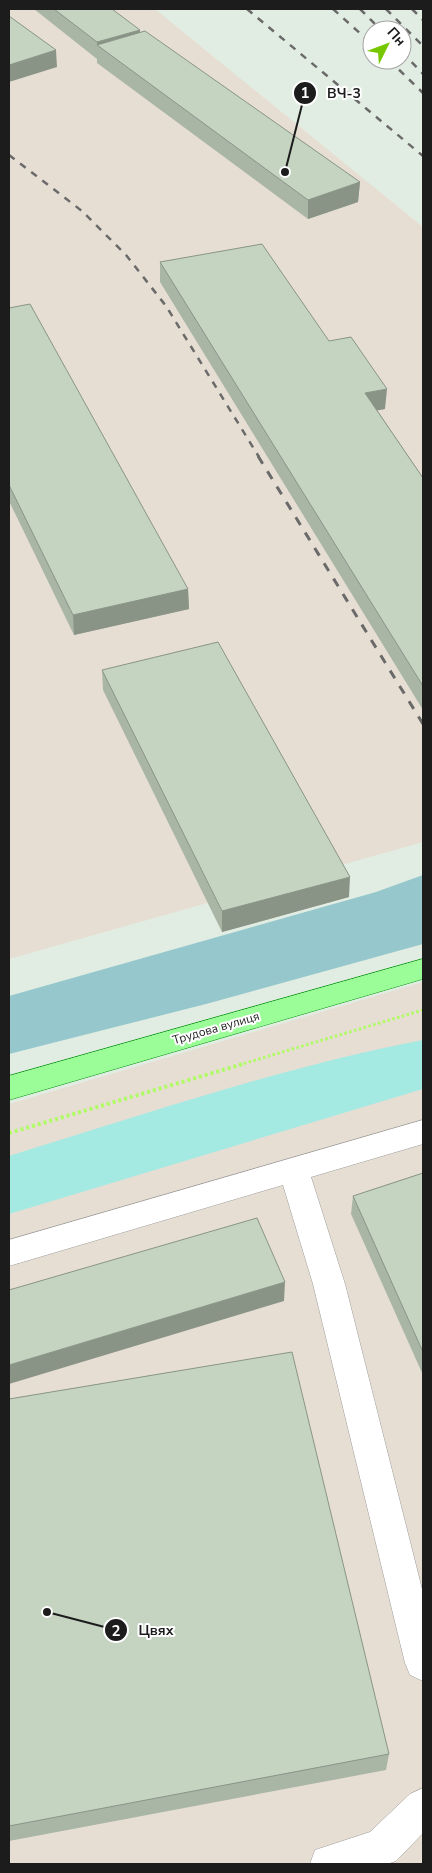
<svg xmlns="http://www.w3.org/2000/svg" width="432" height="1873" font-family="'Nunito Sans',sans-serif">
  <rect width="100%" height="100%" fill="#e1ede2"/>
  <!-- industrial -->
  <path fill="#e7ded3" d="M 9,9 L 155,9 L 423,227 L 423,842 L 9,959 Z
    M 423,982 L 423,1864 L 9,1864 L 9,1104 Z"/>
  <!-- grass -->
  <path fill="#a5e9e3" d="M 423,1040 L 423,1089 L 9,1214 L 9,1156 C 146,1114 282,1067 423,1040 Z"/>
  <!-- forest -->
  <path fill="#95c7cd" d="M 423,875 L 423,944 L 206,1004 L 9,1054 L 9,996 L 376,892 Z"/>
  <g fill="none" stroke-linecap="round" stroke-linejoin="round">
    <!-- minor casing -->
    <g stroke="#9d9d9d" stroke-width="1">
      <path id="minor" d="M 423,1120 L 423,1144 L 311,1177 L 345,1284 L 423,1593 L 423,1681 L 410,1675 L 405,1663 L 313,1284 L 283,1185 L 9,1266 L 9,1240 Z
        M 423,1788 L 423,1833 L 396,1861 L 387,1864 L 310,1864 L 315,1850 L 370,1832 L 410,1794 Z"/>
    </g>
    <!-- major casing -->
    <g stroke="#00930a" stroke-width="1">
      <path id="major" d="M 423,959 L 423,979 L 9,1100 L 9,1076 Z"/>
    </g>
    <!-- path-far1 -->
    <path stroke="#affb64" stroke-width="3" stroke-dasharray="2.5 2.5" stroke-linecap="butt" d="M 239,1065 L 423,1010"/>
    <!-- path -->
    <path stroke="#affb64" stroke-width="4" stroke-dasharray="3 3" stroke-linecap="butt" d="M 9,1133 L 243,1064"/>
    <!-- minor -->
    <use href="#minor" fill="#fff" fill-rule="evenodd"/>
    <!-- major -->
    <use href="#major" fill="#9afd97" fill-rule="evenodd"/>
    <!-- rail-far1 -->
    <path stroke="#6a6a6a" stroke-width="2.5" stroke-dasharray="7 7" stroke-linecap="butt" d="M 247,9 L 423,156
      M 333,9 L 372,44
      M 360,9 L 381,30
      M 386,9 L 423,46
      M 412,9 L 423,20
      M 402,52 L 423,74
      M 389,60 L 423,93
      M 9,155 L 82,211 L 126,255 L 166,306 L 259,457"/>
    <!-- rail -->
    <path stroke="#6a6a6a" stroke-width="3" stroke-dasharray="9 9" stroke-linecap="butt" d="M 258,456 L 423,724"/>
  </g>
  <!-- wall -->
  <path fill="#a9b6a6" d="M 34,9 L 112,9 L 140,32 L 360,182 L 358,202 L 308,219 L 97,63 L 97,59 Z
    M 160,262 L 329,341 L 385,409 L 377,410 L 423,478 L 423,710 L 160,282 Z
    M 9,308 L 188,589 L 189,609 L 74,635 L 9,501 Z
    M 102,670 L 349,897 L 222,932 L 103,690 Z
    M 423,1173 L 423,1375 L 351,1214 L 353,1196 Z
    M 9,1399 L 389,1754 L 386,1770 L 9,1841 Z"/>
  <!-- shaded-wall -->
  <path fill="#899487" d="M 140,30 L 141,47 L 97,45 L 97,42 Z
    M 56,50 L 57,67 L 9,82 L 9,65 Z
    M 360,182 L 358,202 L 308,219 L 308,200 Z
    M 9,263 L 10,280 L 9,280 Z
    M 387,389 L 385,409 L 363,413 L 365,393 Z
    M 188,589 L 189,609 L 74,635 L 73,615 Z
    M 350,877 L 349,897 L 222,932 L 222,911 Z
    M 285,1282 L 284,1301 L 9,1384 L 9,1365 Z"/>
  <!-- building -->
  <path fill="#c4d4c1" stroke="#899487" d="M 54,9 L 112,9 L 140,30 L 97,42 Z
    M 9,16 L 56,50 L 9,65 Z
    M 145,31 L 360,182 L 308,200 L 97,45 Z
    M 262,244 L 329,341 L 351,337 L 387,389 L 365,393 L 423,478 L 423,686 L 160,262 Z
    M 30,304 L 188,589 L 73,615 L 9,485 L 9,308 Z
    M 218,642 L 350,877 L 222,911 L 102,670 Z
    M 423,1173 L 423,1352 L 353,1196 Z
    M 257,1218 L 285,1282 L 9,1365 L 9,1290 Z
    M 292,1352 L 389,1754 L 9,1826 L 9,1399 Z"/>
  <g text-anchor="middle" dominant-baseline="central" stroke-width="4" stroke-linejoin="round" paint-order="stroke">
    <!-- street labels -->
    <g font-size="12" fill="#1c1c1c" stroke="#fff">
      <text transform="translate(216 1028) rotate(-16)">Трудова вулиця</text>
    </g>
  </g>
  <!-- callouts -->
  <path fill="none" stroke="#1c1c1c" stroke-width="2" d="M285 172L305 93M47 1612L116 1630"/>
  <g fill="#1c1c1c" stroke="#fff" stroke-width="2">
    <circle cx="285" cy="172" r="5"/>
    <circle cx="47" cy="1612" r="5"/>
    <circle cx="305" cy="93" r="12"/>
    <circle cx="116" cy="1630" r="12"/>
  </g>
  <g font-size="15" text-anchor="middle" font-weight="bold" fill="#fff">
    <text x="305" y="98">1</text>
    <text x="116" y="1636">2</text>
  </g>
  <g font-size="14" text-anchor="middle" font-weight="bold" fill="#1c1c1c" stroke="#fff" stroke-width="4" stroke-linejoin="round" paint-order="stroke">
    <text x="344" y="98">ВЧ-3</text>
    <text x="156" y="1635">Цвях</text>
  </g>
  <!-- border -->
  <rect width="432" height="1873" fill="none" stroke="#1c1c1c" stroke-width="20"/>
  <!-- north arrow -->
  <g transform="translate(387 45) rotate(48)"><circle r="24" fill="#ffffff" stroke="#a4a4a4"/>
  <path d="M0-4L9 19L0 12L-9 19Z" fill="#77c700"/>
  <text y="-8" font-size="14" font-weight="bold" text-anchor="middle" fill="#1c1c1c">Пн</text>
  </g>
</svg>
